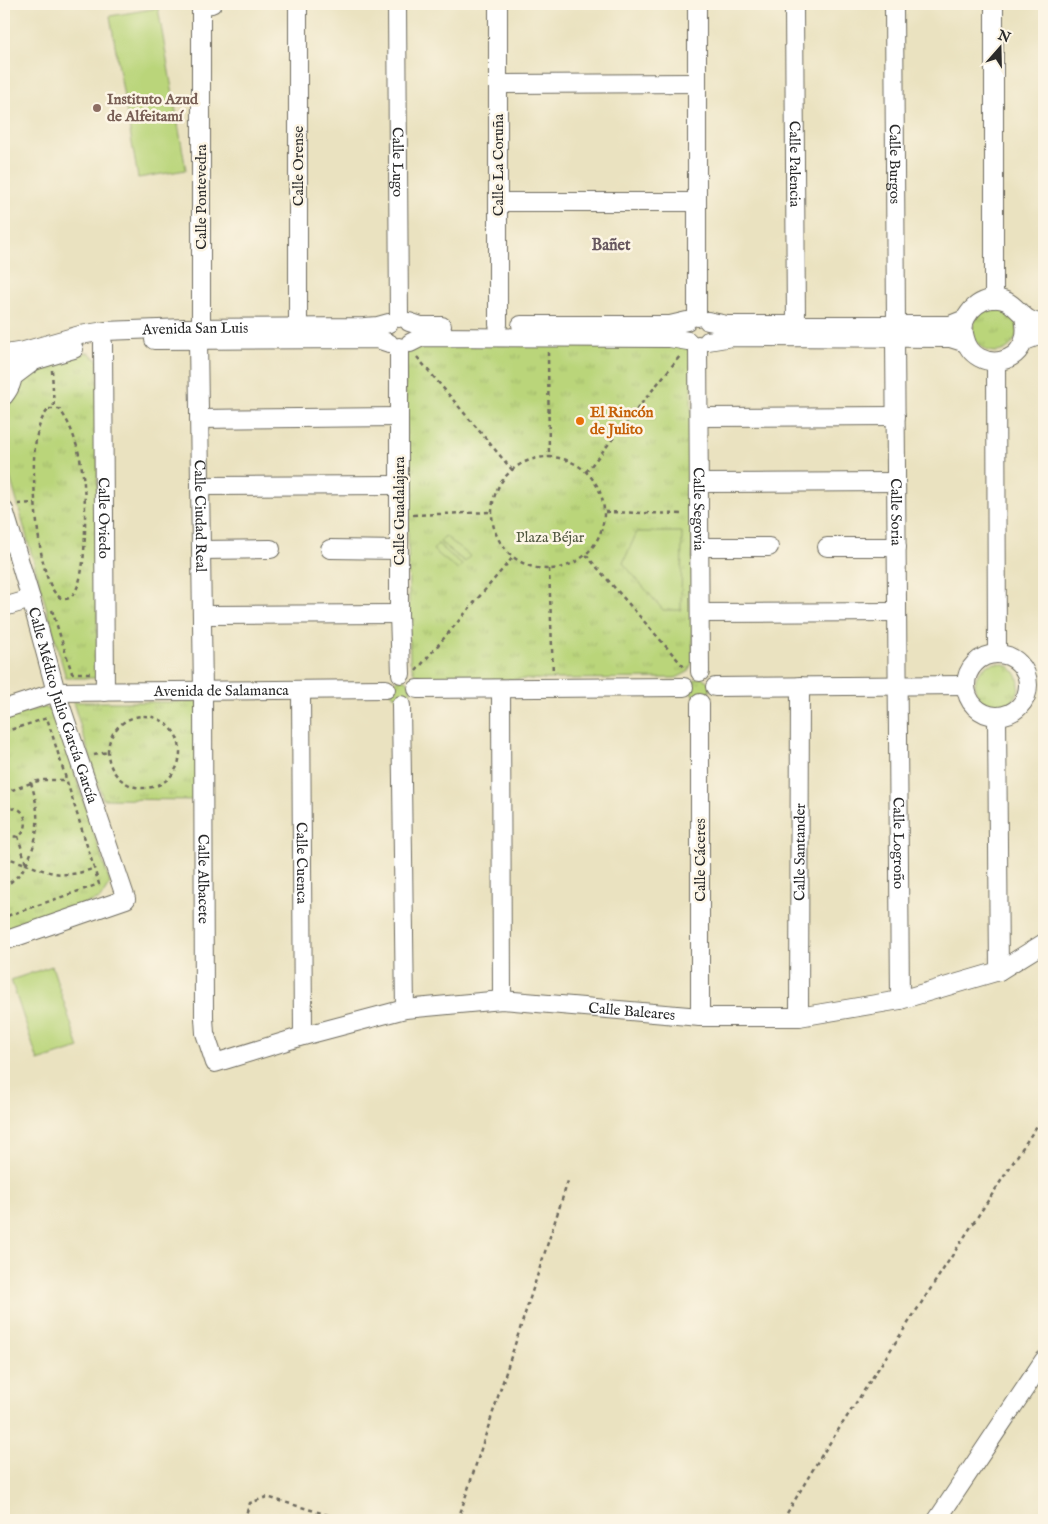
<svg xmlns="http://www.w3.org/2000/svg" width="1048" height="1524" font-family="'IM FELL English',serif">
  <defs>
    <pattern id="grass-tufts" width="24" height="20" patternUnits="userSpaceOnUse" patternTransform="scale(1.25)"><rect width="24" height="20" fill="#bad57a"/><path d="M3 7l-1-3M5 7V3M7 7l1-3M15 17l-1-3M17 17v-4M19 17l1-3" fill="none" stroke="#a0b76a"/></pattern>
  </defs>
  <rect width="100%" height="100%" fill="#fcf5e5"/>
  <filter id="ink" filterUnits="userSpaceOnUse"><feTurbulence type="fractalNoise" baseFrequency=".02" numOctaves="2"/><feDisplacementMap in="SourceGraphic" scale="10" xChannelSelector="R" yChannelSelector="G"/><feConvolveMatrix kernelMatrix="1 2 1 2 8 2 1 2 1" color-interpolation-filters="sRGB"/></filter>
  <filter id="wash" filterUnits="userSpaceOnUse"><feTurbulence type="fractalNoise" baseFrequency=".0096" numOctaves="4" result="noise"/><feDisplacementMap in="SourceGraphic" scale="20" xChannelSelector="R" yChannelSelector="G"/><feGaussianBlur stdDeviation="1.12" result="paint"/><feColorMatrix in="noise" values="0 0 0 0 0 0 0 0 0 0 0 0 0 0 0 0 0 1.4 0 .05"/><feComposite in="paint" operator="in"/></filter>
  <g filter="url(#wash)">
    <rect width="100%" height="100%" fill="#eae2c0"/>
    <!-- grass -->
    <path fill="url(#grass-tufts)" stroke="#728052" d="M973 330a22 22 0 1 1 44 0a22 22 0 1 1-44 0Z
      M 420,344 L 672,344 L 687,347 L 691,353 L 693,661 L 688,672 L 676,678 L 430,680 L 414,673 L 410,661 L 405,360 C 407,350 411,348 420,344 Z
      M 88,352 L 98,360 L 97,678 L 66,678 L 4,455 L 4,408 C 22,396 16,383 28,372 C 33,368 78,355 88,352 Z
      M975 685a22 22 0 1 1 44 0a22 22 0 1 1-44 0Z
      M690 688a10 10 0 1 1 20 0a10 10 0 1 1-20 0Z
      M391 689a10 10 0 1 1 20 0a10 10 0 1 1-20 0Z
      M 73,702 L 199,702 L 198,800 L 103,799 Z
      M 44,707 L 55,713 L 110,883 L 100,899 L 4,930 L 4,719 Z"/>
    <!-- garden -->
    <path fill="#bad57a" stroke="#728052" d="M 158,8 L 186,170 L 138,178 L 110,16 Z
      M 637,532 L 682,532 L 681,610 L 663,610 L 623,563 Z
      M 445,536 L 470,556 L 465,562 L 440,542 Z
      M 438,544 L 462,565 L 458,570 L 433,550 Z
      M 52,966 L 79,1048 L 38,1061 L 11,980 Z"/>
  </g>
  <g filter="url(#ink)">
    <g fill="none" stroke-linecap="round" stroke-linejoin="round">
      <!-- minor casing -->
      <g stroke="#6e6b5f" stroke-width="20">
        <g id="minor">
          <path d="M 298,4 L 298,327"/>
          <path id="s1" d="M 397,4 L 399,318"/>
          <path d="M 498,4 L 498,325"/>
          <path d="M 697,4 L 697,317"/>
          <path id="s2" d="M 794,4 L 796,325"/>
          <path id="s3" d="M 894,4 L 896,325"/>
          <path d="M 498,84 L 697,83"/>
          <path d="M 498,202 L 697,202"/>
          <path d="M 994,299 L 994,4"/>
          <path d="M 1024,317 C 1036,368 973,375 965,338 C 963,331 963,322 967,316 C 973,306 980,301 991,299 C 1017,295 1018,324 1044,323"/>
          <path d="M 708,321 L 727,325 L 950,325 L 965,319"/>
          <path d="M 409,322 L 421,326 L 442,326"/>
          <path d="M 521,325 L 670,325 L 687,321"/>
          <path d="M 201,328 L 201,6 L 212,4"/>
          <path id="s4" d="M 895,338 L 900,1000"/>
          <path d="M 154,340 L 377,339 L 389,343"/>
          <path id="s5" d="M 198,340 L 203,692 L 204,1018 L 205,1033 L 215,1063 L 303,1036 L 405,1009 L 502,1000 L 700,1017 L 799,1017 L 900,1000 L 999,971 L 1044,943"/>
          <path d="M 708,341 L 732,337 L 950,338 L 966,343"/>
          <path d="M 1025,341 L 1038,336 L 1044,336"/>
          <path id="s6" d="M 103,343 L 105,692"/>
          <path d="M 410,343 L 422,337 L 670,338 L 688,341"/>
          <path id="s7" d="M 698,345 L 700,672"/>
          <path d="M 399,347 L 399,614 L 401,674"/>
          <path id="s8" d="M 6,354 L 24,351 L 80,335 L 105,331 L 185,328 L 364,327 L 378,326 L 389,323"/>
          <path d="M 996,362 L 997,654"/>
          <path d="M 14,376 L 34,361 L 74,349"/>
          <path d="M 4,396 C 12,386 14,378 12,365"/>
          <path d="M 700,417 L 896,416"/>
          <path d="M 199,419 L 399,417"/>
          <path d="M 700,483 L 896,482"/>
          <path d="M 200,486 L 399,485"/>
          <path id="s9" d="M 4,510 L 31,599 L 56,692 L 126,899 L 4,941"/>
          <path d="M 700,547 L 769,547"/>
          <path d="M 827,547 L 897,547"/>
          <path d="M 330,549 L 399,550"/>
          <path d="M 201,550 L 271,549"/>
          <path d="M 4,607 L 31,599"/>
          <path d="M 700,613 L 897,612"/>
          <path d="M 202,615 L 399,614"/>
          <circle cx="997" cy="685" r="31"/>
          <path d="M 715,687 L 965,685"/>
          <path d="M 417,689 L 684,687"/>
          <path d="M 501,689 L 502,1000"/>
          <path id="s10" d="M 301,691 L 303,1036"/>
          <path d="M 700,703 L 700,1017"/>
          <path d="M 401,705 L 405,1009"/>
          <path id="s11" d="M 4,709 L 56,692 L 386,689"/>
          <path d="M 997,717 L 999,971"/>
          <path id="s12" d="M 799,1017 L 800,686"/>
          <path d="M 937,1520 L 1044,1360"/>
        </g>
      </g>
      <!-- path -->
      <path stroke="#6e6b5f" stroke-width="2.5" stroke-dasharray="4 4" stroke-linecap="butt" d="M 94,4 L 100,4
        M 548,352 L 549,458
        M 417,357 L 513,471
        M 52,370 L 54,409
        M 49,409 L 59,409 C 74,426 82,462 84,484 C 85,501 90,599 65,599 C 37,598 33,481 34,459 C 35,444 37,421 49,409 Z
        M492 513a56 56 0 1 1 112 0a56 56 0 1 1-112 0Z
        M 586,472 L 680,356
        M 18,504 L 35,503
        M 605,512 L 683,514
        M 413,515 L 492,512
        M 586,555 L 684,667
        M 549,569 L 553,674
        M 52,610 L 72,673 L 90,673
        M 416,671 L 513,557
        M108 752a36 36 0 1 1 72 0a36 36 0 1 1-72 0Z
        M 4,732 L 47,718 L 99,884 L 4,917
        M 94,755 L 108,752
        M 4,793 L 31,783
        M 4,802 L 7,810
        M 4,812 C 32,794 34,851 4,833
        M 18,836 L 26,864
        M 4,857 L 26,864
        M 26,864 C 40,838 40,810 31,783 L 42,780 L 66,780
        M 4,888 L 21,873 L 26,864 C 51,874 68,879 94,868
        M 244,1520 L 250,1503 L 267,1497 L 345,1520
        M 458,1520 L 568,1181
        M 783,1520 L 818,1461 L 1044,1115"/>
      <!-- minor -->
      <use href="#minor" stroke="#fff" stroke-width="18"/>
    </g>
  </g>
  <!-- markers -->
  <circle fill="#8d6e63" stroke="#fcf5e5" stroke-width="2" cx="97" cy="108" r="5"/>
  <circle fill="#e8710a" stroke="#fcf5e5" stroke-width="2" cx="580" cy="421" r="5"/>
  <g text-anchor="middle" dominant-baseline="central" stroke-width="5" stroke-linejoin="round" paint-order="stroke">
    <!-- education labels -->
    <g font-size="15" font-weight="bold" fill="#785e54" stroke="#fcf5e5" text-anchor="start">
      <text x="107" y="99">Instituto Azud<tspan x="107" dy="17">de Alfeitamí</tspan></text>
    </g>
    <!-- street labels -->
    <g font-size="15" fill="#2b2b2b" stroke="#fcf5e5">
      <text stroke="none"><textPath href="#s1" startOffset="158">Calle Lugo</textPath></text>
      <text stroke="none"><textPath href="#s2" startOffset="160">Calle Palencia</textPath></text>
      <text stroke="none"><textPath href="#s3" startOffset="160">Calle Burgos</textPath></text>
      <text transform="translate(498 165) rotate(-90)">Calle La Coruña</text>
      <text transform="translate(298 166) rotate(-90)">Calle Orense</text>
      <text transform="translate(201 197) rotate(-90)">Calle Pontevedra</text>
      <text stroke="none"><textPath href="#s8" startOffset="192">Avenida San Luis</textPath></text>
      <text stroke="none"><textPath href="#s7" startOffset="164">Calle Segovia</textPath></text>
      <text transform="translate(399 511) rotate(-90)">Calle Guadalajara</text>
      <text stroke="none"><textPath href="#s4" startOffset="174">Calle Soria</textPath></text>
      <text stroke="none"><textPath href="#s5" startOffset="176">Calle Ciudad Real</textPath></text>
      <text stroke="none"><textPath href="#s6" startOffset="175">Calle Oviedo</textPath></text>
      <text stroke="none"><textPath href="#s11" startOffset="220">Avenida de Salamanca</textPath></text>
      <text stroke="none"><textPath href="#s9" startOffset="204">Calle Médico Julio García García</textPath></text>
      <text stroke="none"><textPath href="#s4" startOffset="505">Calle Logroño</textPath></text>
      <text stroke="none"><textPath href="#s12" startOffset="165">Calle Santander</textPath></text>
      <text transform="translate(700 860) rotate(-90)">Calle Cáceres</text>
      <text stroke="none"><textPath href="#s10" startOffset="172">Calle Cuenca</textPath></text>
      <text stroke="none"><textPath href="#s5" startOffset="539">Calle Albacete</textPath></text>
      <text stroke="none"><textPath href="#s5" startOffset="1150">Calle Baleares</textPath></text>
    </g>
    <!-- food labels -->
    <g font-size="15" font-weight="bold" fill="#c56008" stroke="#fcf5e5" text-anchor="start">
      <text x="590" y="412">El Rincón<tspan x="590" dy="17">de Julito</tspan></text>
    </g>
    <!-- park labels -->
    <g font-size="15" fill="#4f563f" stroke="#fcf5e5">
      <text x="550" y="537">Plaza Béjar</text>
    </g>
    <!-- neighbourhood labels -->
    <g font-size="16" font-weight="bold" fill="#67575f" stroke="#fcf5e5">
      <text x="611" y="246">Bañet</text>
    </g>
  </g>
  <!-- margin -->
  <rect width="1048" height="1524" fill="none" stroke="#fcf5e5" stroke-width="20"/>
  <!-- north arrow -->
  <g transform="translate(1000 48) rotate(20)" stroke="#fcf5e5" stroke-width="4" paint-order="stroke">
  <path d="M0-4L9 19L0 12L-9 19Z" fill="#2b2b2b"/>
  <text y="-8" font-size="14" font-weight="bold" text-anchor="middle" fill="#2b2b2b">N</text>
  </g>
</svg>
